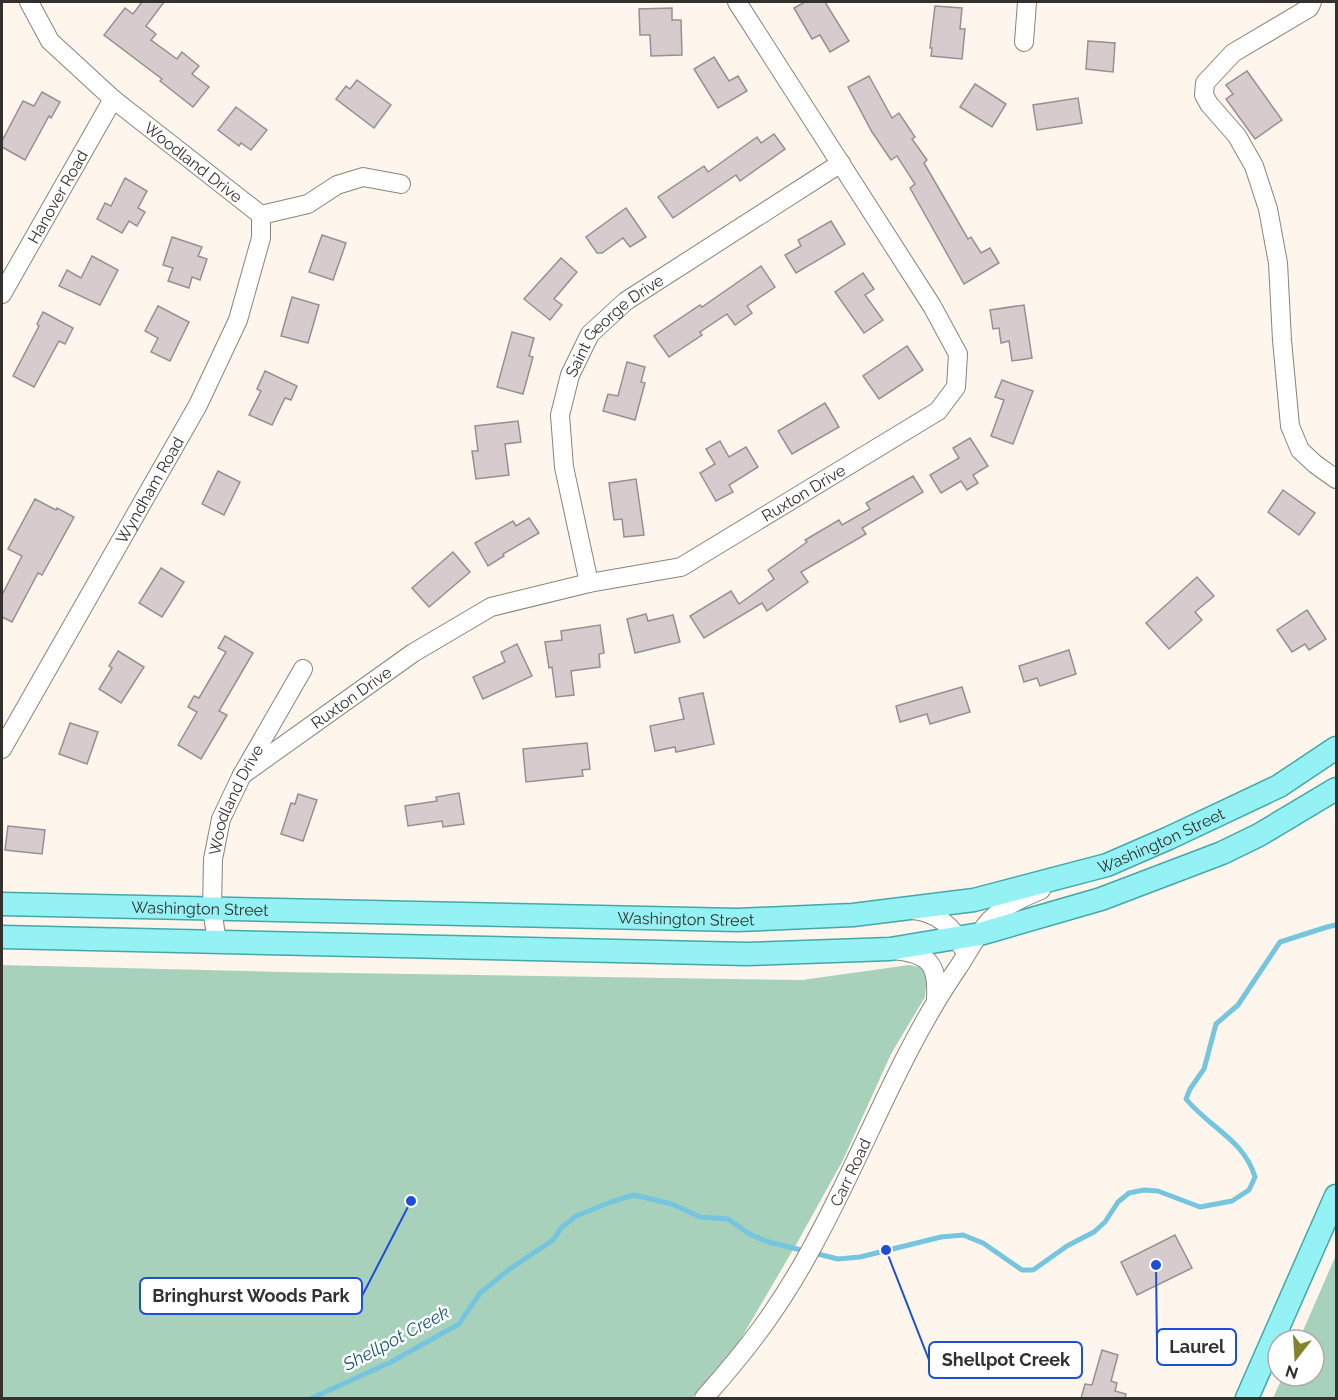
<svg xmlns="http://www.w3.org/2000/svg" width="1338" height="1400" font-family="Raleway,sans-serif">
<rect width="100%" height="100%" fill="#fef6ed"/>
<g fill="#a8d1bc">
<path d="M2 965 282 972 802 980 909 965 920 967 927 975 925 997 891 1054 843 1160 797 1243 739 1342 692 1398H2Z"/>
<path d="M1336 1255V1398H1273L1283 1376H1314V1340H1299Z"/>
</g>
<g fill="none" stroke-linecap="round" stroke-linejoin="round">
<g stroke="#76c5df" stroke-width="5">
<path d="M814 1253 838 1259 860 1257 941 1237 963 1235 983 1243 1022 1270H1033L1067 1246 1094 1232 1105 1222 1118 1202 1129 1193 1144 1190 1158 1191 1200 1207 1232 1201 1249 1190 1255 1177C1244 1140 1210 1128 1186 1099L1190 1089 1204 1069 1216 1024 1238 1005 1280 942 1327 927 1336 925"/>
<path d="M312 1398 391 1362 459 1324 480 1293 511 1268 553 1240 562 1227 576 1216 611 1202 634 1195 672 1204 700 1217 728 1219 748 1233 765 1241 805 1251"/>
</g>
</g>
<g fill="#d7cbce" stroke="#998e91" stroke-width="1.5">
<path d="M142 2H164L146 26 156 34 151 40 177 59 182 52 199 66 192 74 209 87 193 107 160 81 162 79 104 35 125 8 133 14Z"/>
<path d="M805 2H825L849 41 830 52 820 35 812 39 794 8Z"/>
<path d="M935 6 962 8 960 29H965L962 59 931 56 932 48H930Z"/>
<path d="M672 8V20H681L682 55 651 56 650 35H640L639 9Z"/>
<path d="M1088 41 1115 43 1113 72 1086 69Z"/>
<path d="M714 57 729 81 738 76 747 91 718 108 694 69Z"/>
<path d="M1247 71 1282 120 1255 139 1226 99 1233 94 1226 85Z"/>
<path d="M869 76 892 118 899 113 915 137 912 139 927 160 924 163 968 239 971 237 981 253 990 248 999 263 964 284 910 188 915 184 897 156 891 160 872 132 848 87Z"/>
<path d="M357 80 391 105 374 128 336 99 346 86 350 89Z"/>
<path d="M975 84 1006 104 992 127 960 107Z"/>
<path d="M42 92 60 102 51 118 49 116 25 160 2 147V141L23 101 34 106Z"/>
<path d="M1078 98 1082 123 1037 130 1033 105Z"/>
<path d="M236 107 267 130 251 150 241 143 239 146 218 130Z"/>
<path d="M774 134 785 149 740 181 736 175 673 218 658 197 704 166 708 172 757 137 761 143Z"/>
<path d="M125 178 147 191 138 208 145 212 137 226 129 221 122 233 97 219 105 203 111 206Z"/>
<path d="M626 208 646 237 630 247 623 238 602 253H597L586 237Z"/>
<path d="M831 221 845 244 796 273 785 255 801 246 798 240Z"/>
<path d="M322 235 346 243 333 280 309 272Z"/>
<path d="M172 237 202 247 198 256 207 259 200 280 192 277 189 288 168 281 173 268 163 265Z"/>
<path d="M92 256 118 270 100 305 59 286 67 270 81 278Z"/>
<path d="M561 258 577 272 554 299 562 305 550 320 524 299Z"/>
<path d="M761 266 775 287 747 306 752 313 735 325 727 314 700 332 702 335 669 357 654 336 700 305 702 307Z"/>
<path d="M863 273 874 289 865 295 883 320 864 333 835 292Z"/>
<path d="M292 297 319 305 308 343 281 336Z"/>
<path d="M1024 305 1032 358 1012 361 1009 341 1001 343 999 328 993 329 990 310Z"/>
<path d="M158 306 189 322 170 361 151 352 158 338 145 331Z"/>
<path d="M43 312 73 328 65 344 59 341 34 387 13 376 39 326 37 324Z"/>
<path d="M512 332 534 338 529 356 533 357 523 394 497 387Z"/>
<path d="M907 346 923 370 879 399 863 376Z"/>
<path d="M627 362 645 367 641 382 645 383 635 420 603 411 608 394 618 396Z"/>
<path d="M265 371 297 386 291 400 285 398 272 425 249 415 261 391 257 389Z"/>
<path d="M1002 380 1033 391 1013 444 991 436 1004 400 995 397Z"/>
<path d="M825 403 839 427 792 454 778 431Z"/>
<path d="M518 421 521 442 505 444 509 475 476 479 472 451H478L475 426Z"/>
<path d="M970 438 988 466 973 475 978 483 967 490 961 481 941 493 930 475 959 458 953 448Z"/>
<path d="M720 441 729 457 746 447 758 467 729 485 733 492 716 501 700 473 715 464 706 449Z"/>
<path d="M218 471 240 482 224 515 202 504Z"/>
<path d="M913 476 923 492 862 528 866 534 801 572 808 582 767 611 762 603 704 638 690 616 731 591 739 604 774 579 768 570 807 542 805 540 839 520 842 525 870 509 866 503Z"/>
<path d="M636 479 644 535 624 537 622 519 614 520 609 483Z"/>
<path d="M1283 490 1315 513 1299 535 1268 512Z"/>
<path d="M35 499 56 510 57 508 74 517 42 575 38 573 12 622 2 617V595L22 556 8 549Z"/>
<path d="M529 518 539 533 503 554 504 556 488 566 475 543 513 521 516 526Z"/>
<path d="M453 552 470 572 429 607 412 588Z"/>
<path d="M161 568 184 582 162 617 139 603Z"/>
<path d="M1197 577 1214 596 1195 612 1202 620 1169 649 1146 623Z"/>
<path d="M1307 610 1326 639 1309 650 1305 644 1292 652 1277 630Z"/>
<path d="M646 614 648 621 673 615 680 642 635 653 627 619Z"/>
<path d="M600 625 604 653 599 654 600 667 571 671 574 695 556 697 552 667 549 668 545 642 562 640 561 631Z"/>
<path d="M225 636 253 653 219 711 227 715 201 759 178 745 197 712 188 707 194 696 199 698 226 652 218 648Z"/>
<path d="M517 644 532 676 483 699 473 677 505 662 501 652Z"/>
<path d="M1069 650 1076 674 1040 686 1037 678 1024 682 1019 666Z"/>
<path d="M118 651 144 667 121 703 99 689 112 668 109 666Z"/>
<path d="M962 687 970 712 930 724 927 714 900 722 896 706Z"/>
<path d="M703 693 714 744 676 752 675 747 655 751 650 726 684 719 679 698Z"/>
<path d="M70 723 98 732 87 764 59 754Z"/>
<path d="M587 743 590 769 582 770 583 776 526 782 523 749Z"/>
<path d="M459 793 464 824 443 827 442 821 408 826 405 806 437 801 436 797Z"/>
<path d="M298 794 317 800 303 841 281 834 291 803 295 804Z"/>
<path d="M8 826 45 830 42 854 5 850Z"/>
<path d="M1175 1235 1192 1268 1137 1295 1121 1262Z"/>
<path d="M1102 1350 1118 1355 1111 1381 1117 1383 1115 1391 1126 1394 1125 1398H1081L1085 1384 1092 1385Z"/>
</g>
<g fill="none" stroke-linecap="round" stroke-linejoin="round">
<defs>
<g id="minor">
<path id="s1" d="M29 2 50 41 113 99 261 215 308 204 337 185 363 177 401 184"/>
<path d="M1312 2 1309 8 1233 53 1205 83 1204 95 1209 104 1237 136 1254 166 1268 209 1278 263 1282 340 1290 426 1300 450 1315 464 1336 479"/>
<path d="M1024 42 1027 2"/>
<path id="s2" d="M2 294 113 99"/>
<path id="s3" d="M589 583 564 467 560 415 570 375 590 334 626 301 841 163"/>
<path id="s4" d="M2 749 198 405 238 320 261 238V215"/>
<path id="s5" d="M242 775 413 653 491 607 589 583 681 567 938 411 956 387 958 354 932 306 737 2"/>
<path d="M913 910C935 912 954 926 962 947"/>
<path id="s6" d="M217 942 212 909 213 859 221 819 242 775 303 669"/>
<path d="M894 950C930 954 938 964 936 999"/>
<path id="s7" d="M704 1398C747 1350 779 1308 810 1251 862 1158 897 1057 957 969 968 953 977 934 990 920 1004 906 1023 897 1041 890"/>
</g>
<g id="major">
<path id="s8" d="M2 904 738 920 853 915 974 900 1107 865 1169 838 1279 786 1336 748"/>
<path d="M2 937 747 954 890 949 980 934 1101 899 1222 853 1259 835 1336 789"/>
<path d="M1247 1398 1336 1196"/>
</g>
</defs>
<use href="#minor" stroke="#8a837b" stroke-width="20"/>
<use href="#major" stroke="#44a8a9" stroke-width="25"/>
<use href="#minor" stroke="#fff" stroke-width="18"/>
<use href="#major" stroke="#94f1f4" stroke-width="22"/>
</g>
<g text-anchor="middle" dominant-baseline="central" stroke-width="5" stroke-linejoin="round" paint-order="stroke">
<g font-size="16" fill="#33302d" stroke="#fff">
<text stroke="none"><textPath href="#s1" startOffset="232">Woodland Drive</textPath></text>
<text stroke="none"><textPath href="#s2" startOffset="112">Hanover Road</textPath></text>
<text stroke="none"><textPath href="#s3" startOffset="280">Saint George Drive</textPath></text>
<text stroke="none"><textPath href="#s4" startOffset="298">Wyndham Road</textPath></text>
<text stroke="none"><textPath href="#s5" startOffset="638">Ruxton Drive</textPath></text>
<text stroke="none"><textPath href="#s5" startOffset="134">Ruxton Drive</textPath></text>
<text stroke="none"><textPath href="#s6" startOffset="147">Woodland Drive</textPath></text>
<text stroke="none"><textPath href="#s8" startOffset="1170">Washington Street</textPath></text>
<text stroke="none"><textPath href="#s8" startOffset="198">Washington Street</textPath></text>
<text stroke="none"><textPath href="#s8" startOffset="684">Washington Street</textPath></text>
<text stroke="none"><textPath href="#s7" startOffset="270">Carr Road</textPath></text>
</g>
<g font-size="18" font-style="italic" fill="#1b5b6d" stroke="#fff">
<text transform="translate(396 1338) rotate(-28)">Shellpot Creek</text>
</g>
</g>
<path fill="none" stroke="#1d4ed8" stroke-width="2" d="M411 1201L362 1296M1156 1265L1157 1347M886 1250L929 1360"/>
<g fill="#1d4ed8" stroke="#fff" stroke-width="2">
<circle cx="411" cy="1201" r="6"/>
<circle cx="1156" cy="1265" r="6"/>
<circle cx="886" cy="1250" r="6"/>
</g>
<g fill="#fff" stroke="#1d4ed8" stroke-width="2">
<rect x="140" y="1278" width="222" height="36" rx="6"/>
<rect x="1157" y="1329" width="79" height="36" rx="6"/>
<rect x="929" y="1342" width="153" height="36" rx="6"/>
</g>
<g font-size="18" text-anchor="middle" font-weight="bold" fill="#33302d">
<text x="251" y="1302">Bringhurst Woods Park</text>
<text x="1197" y="1353">Laurel</text>
<text x="1006" y="1366">Shellpot Creek</text>
</g>
<rect width="1338" height="1400" fill="none" stroke="#33302d" stroke-width="6"/>
<g transform="translate(1296 1358) rotate(197)"><circle r="28" fill="#ffffff" stroke="#adacab" stroke-width="1.5"/>
<path d="M0-4.5L10 22L0 15L-10 22Z" fill="#83842d"/>
<text y="-9" font-size="16" font-weight="bold" text-anchor="middle" fill="#33302d">N</text>
</g>
</svg>
